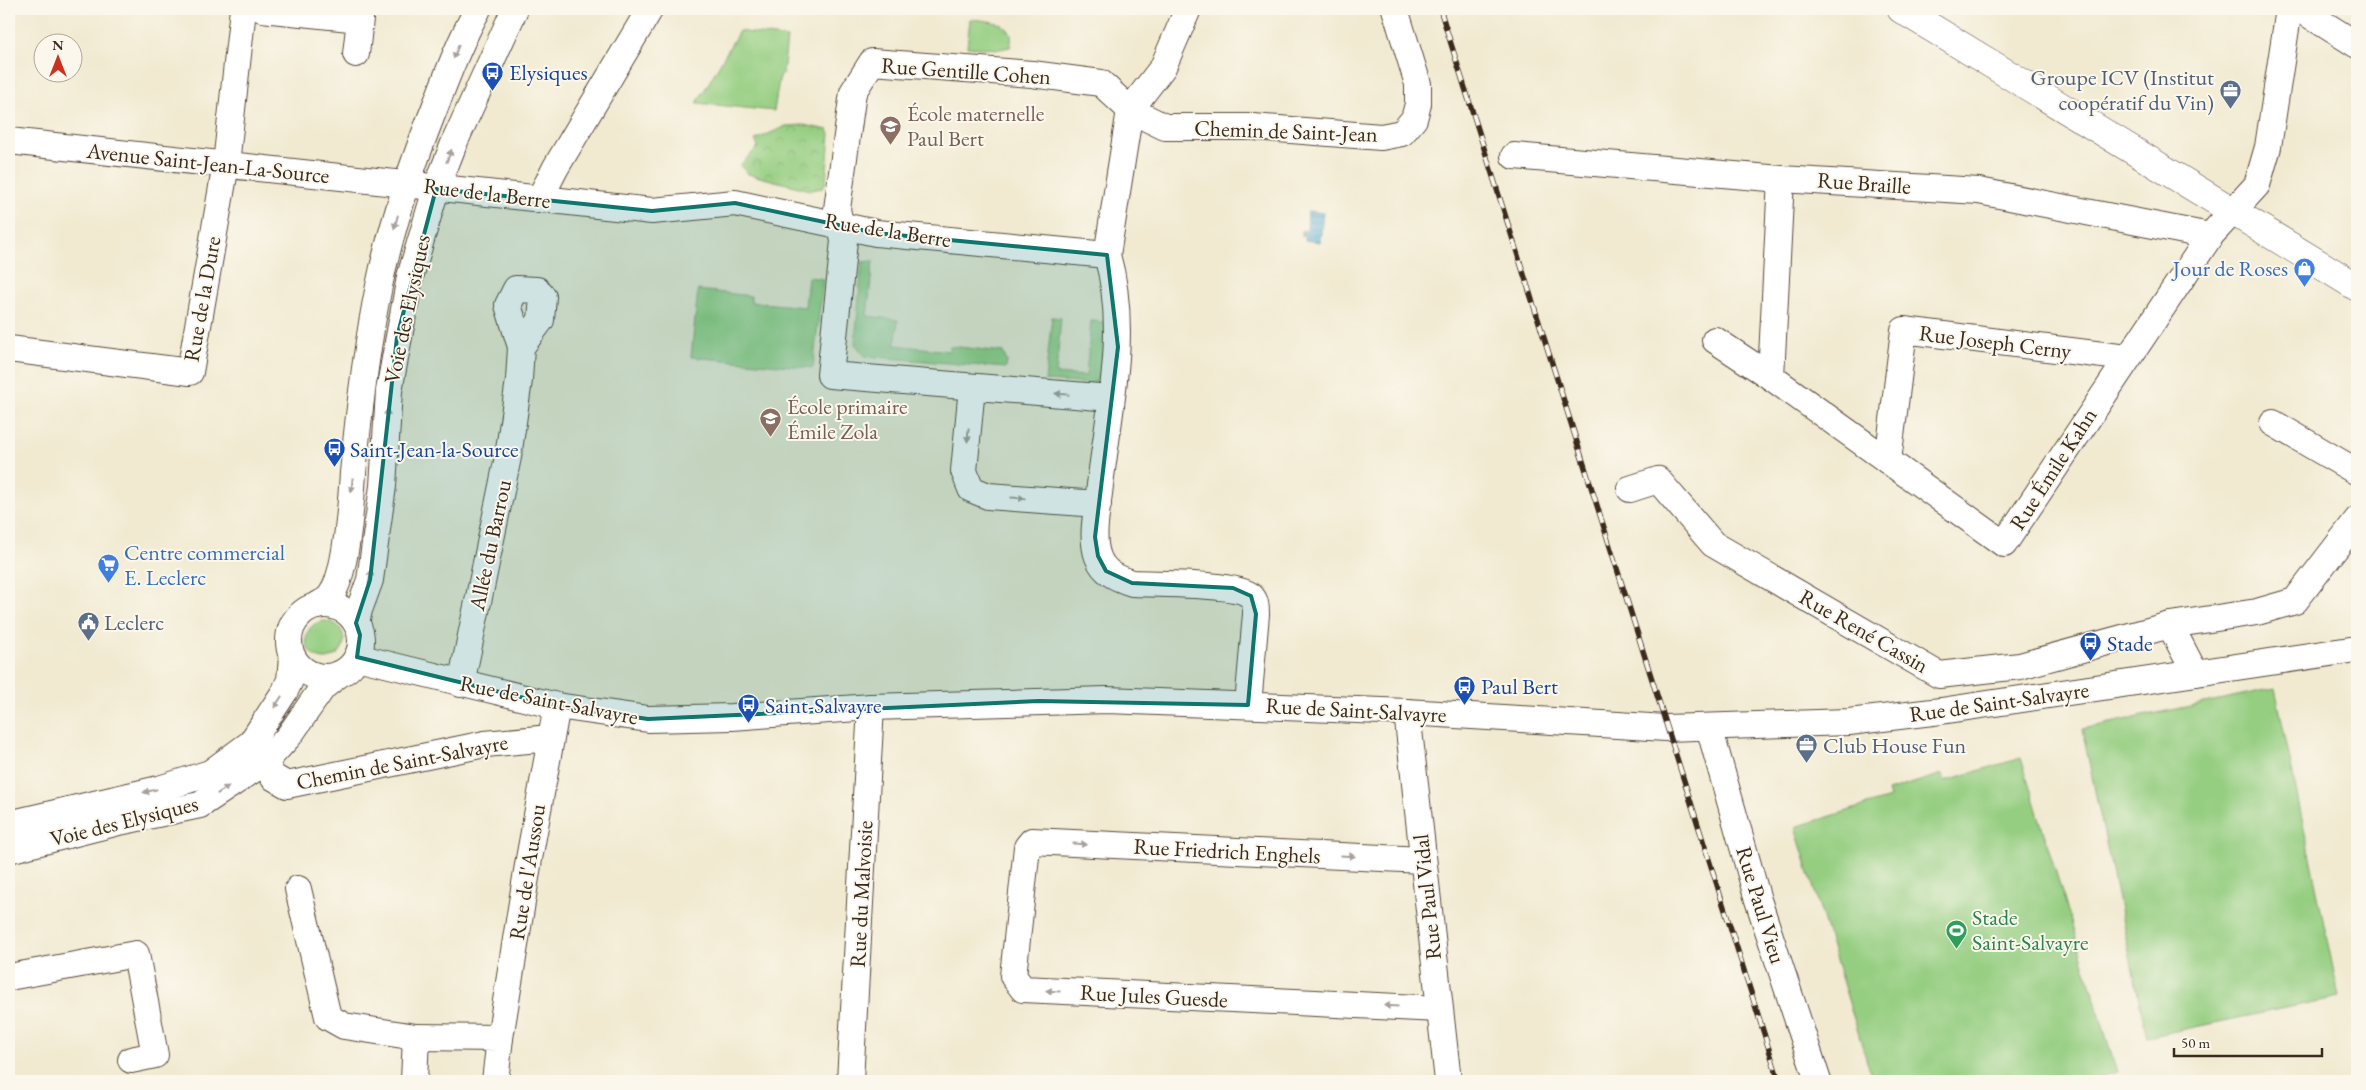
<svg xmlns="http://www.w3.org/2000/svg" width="2366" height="1090" font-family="'EB Garamond',serif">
<defs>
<pattern id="park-crowns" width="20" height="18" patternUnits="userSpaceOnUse" patternTransform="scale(1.25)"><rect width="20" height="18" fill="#95ce81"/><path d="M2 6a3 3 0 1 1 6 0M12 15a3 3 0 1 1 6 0" fill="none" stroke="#81b16f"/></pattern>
<pattern id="water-rules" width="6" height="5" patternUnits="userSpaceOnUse" patternTransform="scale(1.25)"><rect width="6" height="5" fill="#59afd6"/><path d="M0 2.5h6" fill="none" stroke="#4b8fad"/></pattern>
</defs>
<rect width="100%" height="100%" fill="#fbf7ec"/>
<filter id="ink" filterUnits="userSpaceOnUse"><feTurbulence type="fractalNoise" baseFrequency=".02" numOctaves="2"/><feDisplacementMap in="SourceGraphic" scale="10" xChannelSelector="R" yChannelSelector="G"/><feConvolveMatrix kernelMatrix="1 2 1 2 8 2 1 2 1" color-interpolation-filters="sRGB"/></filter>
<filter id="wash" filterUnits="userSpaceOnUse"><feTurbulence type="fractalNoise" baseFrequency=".0096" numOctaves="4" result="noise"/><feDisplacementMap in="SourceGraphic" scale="20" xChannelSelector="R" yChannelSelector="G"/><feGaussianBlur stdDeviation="1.12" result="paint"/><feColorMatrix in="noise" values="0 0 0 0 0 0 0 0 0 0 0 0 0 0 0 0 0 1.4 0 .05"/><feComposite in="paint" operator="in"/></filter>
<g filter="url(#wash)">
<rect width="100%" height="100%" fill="#f1ead1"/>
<g fill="#95ce81" stroke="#687c50">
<path d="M970 19C988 21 1018 21 1010 47L1000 49 967 47Z"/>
<path d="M739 31 787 38 783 74H780L774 111 697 103Z"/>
<path d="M873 261 867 316 898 320 895 345 949 351 950 346 1003 352 1007 362 1006 368 865 356 855 344 862 262Z"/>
<path d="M808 277 823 279 813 368 691 357 698 290 751 296V302L805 307Z"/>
<path d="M1052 317 1061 318 1056 374 1086 376 1091 321 1105 322 1100 378 1092 384 1045 381Z"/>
<circle cx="325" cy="640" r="19"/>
<path d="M2275 688 2339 997 2147 1037 2082 729Z"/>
<path d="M2021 758 2117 1072 2088 1081H1873L1795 827 1890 798 1888 791 1942 774 1944 781Z"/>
</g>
<path fill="url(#park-crowns)" stroke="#687c50" d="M804 125 828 130 830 134 826 181 823 188 810 190 748 174 740 165 758 147 755 140 786 126Z"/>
<path fill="url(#water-rules)" stroke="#4a6c7a" d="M1308 211 1323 213 1320 242 1305 240V237L1301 236 1302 230 1307 231Z"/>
</g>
<g filter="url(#ink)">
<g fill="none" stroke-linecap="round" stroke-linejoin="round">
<defs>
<g id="minor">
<path d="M262 9 360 19 356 54"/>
<path d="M2300 9 2357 45"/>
<path d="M9 141 652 211 735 203 876 233 1107 255 1130 110 1163 67 1188 9"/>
<path d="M1514 156 1781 179 1979 191 2210 236"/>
<path d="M539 200 556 167 650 9"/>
<path d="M1107 255C1129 330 1109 409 1100 485 1098 507 1090 536 1098 557 1104 573 1117 578 1132 583 1154 584 1238 583 1251 596 1256 601 1256 608 1256 614L1248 705"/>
<path d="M1715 340 1771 377 2004 544 2210 236 2257 185 2268 147 2289 9"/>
<path d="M9 349 190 372 226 164 243 9"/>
<path d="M1771 377 1781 179"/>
<path d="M972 387 964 471 971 489 988 496 1098 504"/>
<path d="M1111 398 830 375 844 241 837 209 853 92 872 62 1032 74 1101 83 1130 110 1165 127H1253L1381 137 1402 133 1414 119 1418 104V84L1395 9"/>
<path d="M2273 423 2357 472"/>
<path d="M1888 461 1904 330 2127 358"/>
<path d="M1630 489 1658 480 1713 544 1939 675 2020 666 2170 625 2195 673"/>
<circle cx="325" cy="641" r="36"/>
<path d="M316 606C321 603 328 600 331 595 347 573 351 502 353 473 359 410 366 348 379 286 392 223 413 162 437 102 449 70 461 39 478 9"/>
<path d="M356 623 359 610 370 580 383 486 389 391 410 277 436 189 455 141 515 9"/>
<path d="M2170 625 2257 612 2295 601 2357 520"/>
<path d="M357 657 557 706 648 719 732 717 871 707 1107 700 1407 712 1666 728 1849 722 1941 711 2357 649"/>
<path d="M461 684 508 457 519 380 521 347 541 320 543 297 537 290 516 289 508 305 521 347"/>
<path d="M1407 712 1448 1081"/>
<path d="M1709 727 1758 900 1818 1081"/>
<path d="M265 762 273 777 287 785 485 744 550 738"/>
<path d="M9 824 159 789 210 773 251 743 285 691 290 680 292 657"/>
<path d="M9 850 119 822 200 805 265 762 289 736 323 687 338 675"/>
<path d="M1423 860 1032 841 1027 847 1013 976 1023 989 1439 1009"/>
<path d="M298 889 328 1017 344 1026 416 1037"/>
<path d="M9 977 136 954 155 1055 131 1060"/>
<path d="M500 1038 529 859 557 706"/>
<path d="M414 1081 416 1037 500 1038 495 1081"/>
<path d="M850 1081 871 707"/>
</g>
<path id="major" d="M1901 9 2357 287"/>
</defs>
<use href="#minor" stroke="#564739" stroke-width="28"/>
<use href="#major" stroke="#564739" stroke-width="29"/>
<use href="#minor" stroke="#fff" stroke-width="26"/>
<use href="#major" stroke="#fff" stroke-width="28"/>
<defs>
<path id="rail" d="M1440 9 1779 1081"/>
</defs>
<use href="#rail" stroke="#3b2a1e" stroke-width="5.5"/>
<use href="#rail" stroke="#fbf7ec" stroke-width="4" stroke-dasharray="11" stroke-linecap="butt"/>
</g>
<defs><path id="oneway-solid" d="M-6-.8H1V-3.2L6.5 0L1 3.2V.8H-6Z" transform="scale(1.25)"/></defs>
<g fill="#a79f9a">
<use href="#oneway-solid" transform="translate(456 52) rotate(111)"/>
<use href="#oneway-solid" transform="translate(449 156) rotate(-68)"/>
<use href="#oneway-solid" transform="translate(396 222) rotate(105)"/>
<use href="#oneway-solid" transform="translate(1062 394) rotate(-175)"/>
<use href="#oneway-solid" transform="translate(387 416) rotate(-87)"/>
<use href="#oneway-solid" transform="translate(968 435) rotate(95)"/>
<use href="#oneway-solid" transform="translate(352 485) rotate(95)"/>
<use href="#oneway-solid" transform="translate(1018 498) rotate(4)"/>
<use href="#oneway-solid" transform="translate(370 577) rotate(-78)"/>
<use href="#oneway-solid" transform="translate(278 702) rotate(123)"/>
<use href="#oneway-solid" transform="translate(223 790) rotate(-34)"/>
<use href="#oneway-solid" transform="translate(150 791) rotate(167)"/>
<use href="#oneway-solid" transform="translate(1080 844) rotate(3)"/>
<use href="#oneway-solid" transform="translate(1348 856) rotate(3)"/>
<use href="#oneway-solid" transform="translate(1053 991) rotate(-177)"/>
<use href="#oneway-solid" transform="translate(1391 1006) rotate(-177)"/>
</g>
</g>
<path fill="#0f766e" fill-opacity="0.2" stroke="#0f766e" stroke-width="4" stroke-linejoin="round" d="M436 189 652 211 735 203 876 233 1107 255 1118 347 1095 537 1098 556 1106 571 1132 583 1233 588 1251 596 1256 614 1248 705 1039 701 648 719 557 706 357 657 360 635 356 623 370 580 397 337Z"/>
<defs>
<symbol id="bus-pin" viewBox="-11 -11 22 30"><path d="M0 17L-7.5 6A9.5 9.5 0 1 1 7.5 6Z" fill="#1a4fb4" stroke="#fbf7ec"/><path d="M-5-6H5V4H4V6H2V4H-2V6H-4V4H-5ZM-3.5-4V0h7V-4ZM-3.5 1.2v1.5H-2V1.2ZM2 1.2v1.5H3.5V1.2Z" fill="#fff"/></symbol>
<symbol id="office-pin" viewBox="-11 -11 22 30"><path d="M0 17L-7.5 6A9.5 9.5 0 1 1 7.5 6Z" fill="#5c6f8a" stroke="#fbf7ec"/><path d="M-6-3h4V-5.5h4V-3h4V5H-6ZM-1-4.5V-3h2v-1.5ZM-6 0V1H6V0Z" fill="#fff"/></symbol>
<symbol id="school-pin" viewBox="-11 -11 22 30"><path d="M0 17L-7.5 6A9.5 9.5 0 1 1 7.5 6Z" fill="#8d6e63" stroke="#fbf7ec"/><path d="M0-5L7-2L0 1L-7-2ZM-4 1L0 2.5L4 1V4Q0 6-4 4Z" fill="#fff"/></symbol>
<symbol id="shop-pin" viewBox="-11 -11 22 30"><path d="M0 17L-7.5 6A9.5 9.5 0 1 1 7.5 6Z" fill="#3f7fe0" stroke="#fbf7ec"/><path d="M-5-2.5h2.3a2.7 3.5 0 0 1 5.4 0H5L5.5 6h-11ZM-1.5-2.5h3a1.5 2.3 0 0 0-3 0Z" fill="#fff"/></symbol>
<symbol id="supermarket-pin" viewBox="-11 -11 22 30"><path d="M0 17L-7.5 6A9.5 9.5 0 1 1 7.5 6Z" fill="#3f7fe0" stroke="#fbf7ec"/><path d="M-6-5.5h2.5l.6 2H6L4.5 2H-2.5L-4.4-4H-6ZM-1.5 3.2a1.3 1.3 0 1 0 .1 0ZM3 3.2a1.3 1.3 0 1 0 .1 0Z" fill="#fff"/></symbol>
<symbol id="civic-pin" viewBox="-11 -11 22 30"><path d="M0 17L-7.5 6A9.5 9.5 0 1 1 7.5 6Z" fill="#5c6f8a" stroke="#fbf7ec"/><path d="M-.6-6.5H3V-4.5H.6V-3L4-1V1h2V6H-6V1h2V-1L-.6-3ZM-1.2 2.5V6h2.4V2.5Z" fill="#fff"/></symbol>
<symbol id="stadium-pin" viewBox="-11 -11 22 30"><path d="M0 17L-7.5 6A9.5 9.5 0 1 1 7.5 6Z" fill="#2e9e5b" stroke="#fbf7ec"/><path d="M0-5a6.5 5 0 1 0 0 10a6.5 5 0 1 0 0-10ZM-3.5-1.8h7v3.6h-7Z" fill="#fff"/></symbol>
</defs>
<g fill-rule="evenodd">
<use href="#bus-pin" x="480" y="60" width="25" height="34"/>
<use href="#office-pin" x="2218" y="78" width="25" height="34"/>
<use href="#school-pin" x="878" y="114" width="25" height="34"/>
<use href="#shop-pin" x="2292" y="256" width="25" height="34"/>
<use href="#school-pin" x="758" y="406" width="25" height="34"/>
<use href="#bus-pin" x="322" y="436" width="25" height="34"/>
<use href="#supermarket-pin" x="96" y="552" width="25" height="34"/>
<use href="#civic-pin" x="76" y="610" width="25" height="34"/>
<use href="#bus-pin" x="2078" y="630" width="25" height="34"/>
<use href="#bus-pin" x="1452" y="674" width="25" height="34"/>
<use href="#bus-pin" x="736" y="692" width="25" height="34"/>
<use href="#office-pin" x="1794" y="732" width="25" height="34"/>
<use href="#stadium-pin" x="1944" y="918" width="25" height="34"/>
</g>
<g text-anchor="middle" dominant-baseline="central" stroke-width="4" stroke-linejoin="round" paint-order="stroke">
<g font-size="22" fill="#3b2a1e" stroke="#fbf7ec">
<text transform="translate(966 71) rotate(4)">Rue Gentille Cohen</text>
<text transform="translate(1286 131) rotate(2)">Chemin de Saint-Jean</text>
<text transform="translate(208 163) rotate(6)">Avenue Saint-Jean-La-Source</text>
<text transform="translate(1864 183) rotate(4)">Rue Braille</text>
<text transform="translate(487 193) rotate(7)">Rue de la Berre</text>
<text transform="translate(888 230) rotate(9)">Rue de la Berre</text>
<text transform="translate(202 299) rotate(-80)">Rue de la Dure</text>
<text transform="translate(407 309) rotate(-78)">Voie des Elysiques</text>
<text transform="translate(1995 342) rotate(7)">Rue Joseph Cerny</text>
<text transform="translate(2053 469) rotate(-57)">Rue Émile Kahn</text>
<text transform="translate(490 545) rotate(-78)">Allée du Barrou</text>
<text transform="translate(1864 631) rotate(30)">Rue René Cassin</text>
<text transform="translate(549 700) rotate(11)">Rue de Saint-Salvayre</text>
<text transform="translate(1999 702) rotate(-8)">Rue de Saint-Salvayre</text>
<text transform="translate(1356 710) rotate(3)">Rue de Saint-Salvayre</text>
<text transform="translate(402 762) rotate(-11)">Chemin de Saint-Salvayre</text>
<text transform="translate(124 821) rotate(-14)">Voie des Elysiques</text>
<text transform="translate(1227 851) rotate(3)">Rue Friedrich Enghels</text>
<text transform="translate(527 872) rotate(-81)">Rue de l'Aussou</text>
<text transform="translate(861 894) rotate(-87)">Rue du Malvoisie</text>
<text transform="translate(1427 897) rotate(-96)">Rue Paul Vidal</text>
<text transform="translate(1761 905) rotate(73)">Rue Paul Vieu</text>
<text transform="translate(1154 996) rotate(3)">Rue Jules Guesde</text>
</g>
<g font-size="22" fill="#164399" stroke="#fbf7ec" text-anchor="start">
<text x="509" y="72">Elysiques</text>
<text x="350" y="449">Saint-Jean-la-Source</text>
<text x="2107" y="643">Stade</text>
<text x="1481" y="686">Paul Bert</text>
<text x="765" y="705">Saint-Salvayre</text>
</g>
<g font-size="22" fill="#4e5e75" stroke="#fbf7ec" text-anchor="start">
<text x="2214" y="77" text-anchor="end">Groupe ICV (Institut<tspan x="2214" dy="25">coopératif du Vin)</tspan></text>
<text x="104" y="622">Leclerc</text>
<text x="1823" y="745">Club House Fun</text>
</g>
<g font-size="22" fill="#785e54" stroke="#fbf7ec" text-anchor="start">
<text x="907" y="113">École maternelle<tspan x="907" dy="25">Paul Bert</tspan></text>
<text x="787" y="406">École primaire<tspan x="787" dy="25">Émile Zola</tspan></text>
</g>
<g font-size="22" fill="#366cbe" stroke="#fbf7ec" text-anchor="end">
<text x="2288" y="268">Jour de Roses</text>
<text x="124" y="552" text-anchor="start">Centre commercial<tspan x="124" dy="25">E. Leclerc</tspan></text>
</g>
<g font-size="22" fill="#27864d" stroke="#fbf7ec" text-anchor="start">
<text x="1972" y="917">Stade<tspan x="1972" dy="25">Saint-Salvayre</tspan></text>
</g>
</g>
<rect width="2366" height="1090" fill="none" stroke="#fbf7ec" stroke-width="30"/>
<g transform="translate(58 58)"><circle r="24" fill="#fbf7ec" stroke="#aea59a"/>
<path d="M0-4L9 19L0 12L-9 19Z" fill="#c8321e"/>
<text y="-8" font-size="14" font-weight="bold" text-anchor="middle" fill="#3b2a1e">N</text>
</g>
<path d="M2174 1048v8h148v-8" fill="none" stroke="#3b2a1e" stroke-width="2.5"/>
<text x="2181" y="1048" font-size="15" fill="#3b2a1e" stroke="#fbf7ec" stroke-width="4" paint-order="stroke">50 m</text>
</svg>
